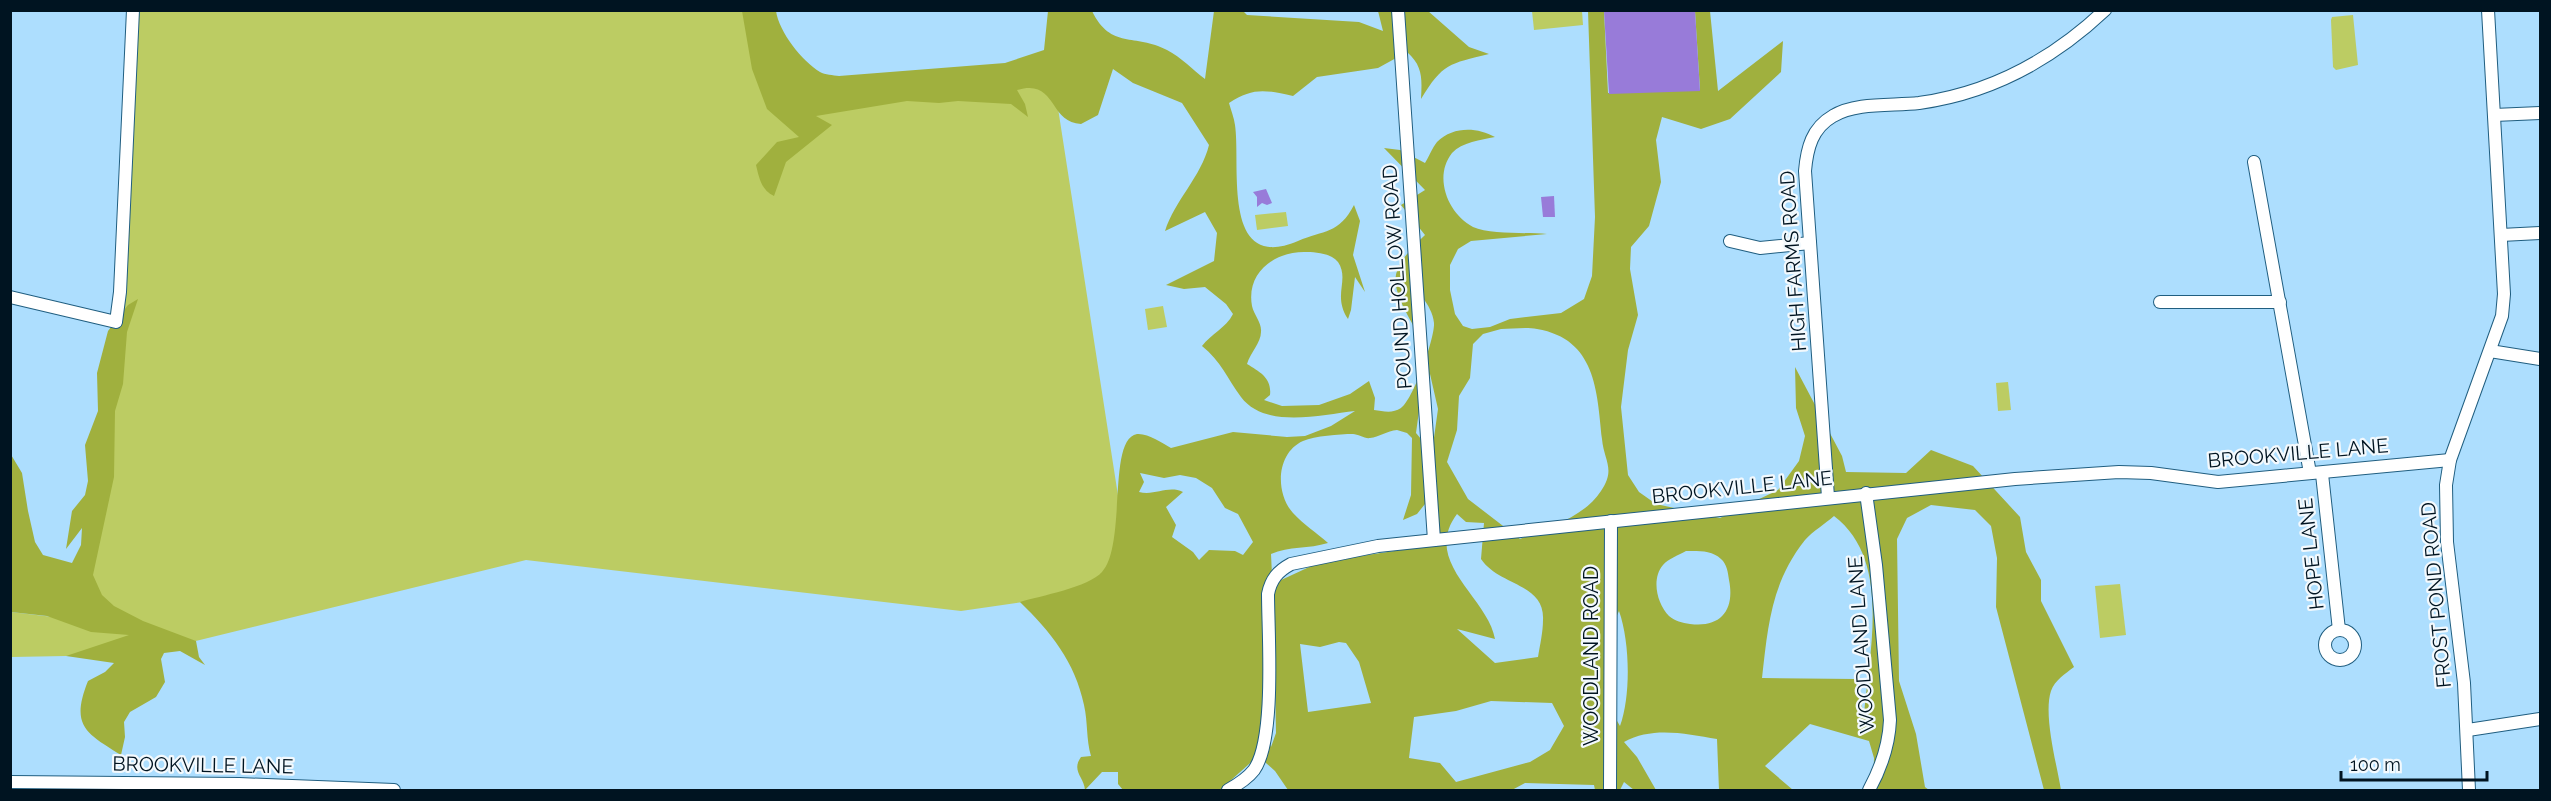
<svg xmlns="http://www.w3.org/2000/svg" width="2551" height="801" font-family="Raleway,sans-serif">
<rect width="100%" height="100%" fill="#addefe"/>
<g fill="#bccc63">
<path d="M134 11H765L784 103 1051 63 1132 586 961 611 526 560 163 649 66 656 11 657V612L87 621 117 323Z"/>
<path d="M1532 11H1582L1583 25 1534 30Z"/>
<path d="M2353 15 2358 65 2336 70 2333 67 2331 20 2332 17Z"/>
<path d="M1286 212 1288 226 1257 230 1255 215Z"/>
<path d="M1163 306 1167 327 1148 330 1145 309Z"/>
<path d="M2008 382 2011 410 1998 411 1996 383Z"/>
<path d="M2120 584 2126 635 2100 638 2095 586Z"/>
<path d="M32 787 191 790H17Z"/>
</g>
<g fill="#a0b03e" fill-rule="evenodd">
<path d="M742 11H776C779 32 802 61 820 72 825 75 833 75 839 76L1005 63 1044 50 1048 11H1092C1111 50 1135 33 1167 50 1181 57 1193 70 1205 79L1214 11H1243L1247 15 1359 22 1383 31 1378 11H1428L1469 47 1489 54C1449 64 1443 63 1421 99 1422 79 1423 66 1407 52L1378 68 1317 77 1293 96C1266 90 1253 87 1229 103 1231 110 1234 118 1235 125 1241 166 1221 274 1298 241 1324 230 1339 234 1354 205L1360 221 1353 255 1365 292 1355 277 1351 310 1348 319C1332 295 1350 280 1338 262 1331 253 1315 252 1304 252 1274 252 1246 273 1252 306 1254 315 1262 323 1261 332 1261 343 1250 353 1247 364 1260 372 1272 378 1270 395L1264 400 1282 406 1319 405 1350 394 1369 381 1375 398 1374 410C1383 411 1392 414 1401 408 1413 400 1435 338 1434 323 1433 313 1428 305 1423 298L1413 325C1388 280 1388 271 1425 235L1401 205 1425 190 1384 148 1400 150 1425 163C1429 157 1432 148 1437 142 1453 126 1477 127 1495 137 1481 140 1462 142 1452 153 1433 177 1448 214 1473 227 1490 235 1527 232 1547 234L1471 241 1458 249 1450 265V290L1455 314 1463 326 1472 329 1490 327 1510 319 1561 313 1584 299 1592 276 1595 217 1588 11H1604L1608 93 1700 90 1695 11H1710L1718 91 1783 41 1781 72 1730 119 1701 129 1662 117 1656 140 1661 182 1649 226 1631 247 1630 269 1638 315 1628 350 1621 407 1628 475 1639 492 1656 504 1720 518 1778 490 1799 461 1805 436 1796 408 1795 367 1842 456 1846 472 1906 473 1931 450 1973 466 2020 517 2026 552 2041 580V601L2074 667C2065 674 2055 680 2051 691 2043 715 2057 765 2061 790H2044L1996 607 1997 558 1991 526 1975 510 1931 505 1907 518 1897 539 1899 681 1916 734 1925 787 1929 790H1873L1874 758 1869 741 1810 724 1765 766 1793 790H1719L1717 739C1686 734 1653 726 1624 742L1637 757 1656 790H1634L1624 782 1620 790H1595L1594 785 1525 783 1512 790H1288L1275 771 1258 756 1220 790H1123L1118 784V772H1102L1085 790C1084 777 1071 771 1081 757L1091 756C1086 739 1088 722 1084 705 1075 662 1051 632 1020 602 1040 596 1089 587 1102 572 1127 544 1107 439 1137 434 1148 433 1162 443 1171 448L1233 432 1287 437 1305 436 1331 426 1355 411C1320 415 1265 429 1241 397 1227 378 1221 361 1202 346 1211 334 1226 328 1233 314L1226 304 1205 287 1184 289 1166 285 1214 261 1217 233 1205 212 1165 231C1175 200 1201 177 1209 145L1182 103 1133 83 1113 69 1098 115 1081 124C1048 122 1057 78 1017 90L1025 104 1028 117 1011 104 958 101 939 103 907 101 816 116 832 125 786 162 774 196C761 190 759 177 756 165L777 142 799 137 767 109 752 69ZM1501 329C1512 329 1526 327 1537 329 1596 339 1597 391 1602 439 1604 461 1616 469 1601 491 1583 518 1549 527 1520 539L1468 499 1447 462 1457 430 1459 396 1470 378 1473 344 1483 334ZM1430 374 1438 409 1432 452 1416 433 1419 411ZM1397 430 1407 433 1412 438 1411 495 1403 520 1417 514 1425 504 1439 519 1435 545 1320 562 1279 581 1273 596 1271 554C1289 546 1309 549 1328 543 1317 533 1303 524 1293 513 1275 493 1276 453 1303 441 1315 436 1339 434 1353 434 1358 434 1365 439 1370 438 1379 437 1387 431 1397 430ZM1140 473 1164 478 1180 475 1196 478 1212 488 1225 508 1238 514 1253 542 1243 555 1235 551 1209 550 1199 560 1193 552 1172 537 1176 525 1166 507 1183 492C1168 485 1155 496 1139 492L1144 482ZM1457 514 1466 522 1484 523 1481 559C1499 586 1545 583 1543 620 1543 632 1540 645 1538 657L1495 663 1457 629 1495 639C1488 597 1421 562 1457 514ZM1834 516C1892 560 1869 652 1864 715L1855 679 1762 678C1768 626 1771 583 1805 540 1813 531 1825 524 1834 516ZM1686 551C1698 551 1712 550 1721 559 1727 564 1728 573 1729 580 1735 610 1721 628 1690 624 1682 623 1675 621 1669 616 1657 604 1651 579 1663 565 1668 559 1679 555 1686 551ZM1619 611C1630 642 1631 696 1620 726 1598 690 1601 649 1619 611ZM1339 642 1346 643 1359 662 1371 703 1308 712 1300 644 1320 647ZM1275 680 1276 733 1271 747 1262 713 1264 683ZM1491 701 1552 703 1564 726 1550 750 1530 762 1456 782 1440 763 1409 758 1414 717 1456 711Z"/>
<path d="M138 299 127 332 123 384 115 411 114 477 93 575 102 595 114 606 143 621 196 641 199 657 205 665 180 651 164 653 161 659 165 682 156 697 130 712 124 722 125 737 121 755C86 733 70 726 88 681L105 672 114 663 66 656 129 635 91 632 47 616 11 612 10 453 22 473 28 511 35 542 43 555 72 563 81 545 82 528 66 549 72 511 85 495 88 481 85 445 98 411 97 373 108 331 128 305Z"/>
</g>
<g fill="#987bd9">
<path d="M1604 11H1695L1700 91 1609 94Z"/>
<path d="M1266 189 1272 203 1267 205 1262 203 1257 207V197L1253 192Z"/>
<path d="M1554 196 1555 217H1543L1541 197Z"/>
</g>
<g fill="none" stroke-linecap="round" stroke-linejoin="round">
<defs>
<g id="minor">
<path d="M1398 10 1434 540"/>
<path d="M2494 115 2540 113"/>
<path d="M2254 162 2310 473"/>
<path d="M2501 235 2540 233"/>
<path d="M1730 241 1760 248 1810 243"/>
<path d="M10 297 116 322 120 292 133 10"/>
<path d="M2160 302H2280"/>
<path d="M2490 351 2540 359"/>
<path d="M2322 474 2339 630"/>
<path d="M1866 493 1876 565 1890 720C1889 745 1881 768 1869 790"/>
<path d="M1828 497 1805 171C1807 148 1812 128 1833 116 1856 102 1892 106 1919 103 1991 93 2052 60 2105 10"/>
<circle cx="2340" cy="645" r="15"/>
<path d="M2468 730 2540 719"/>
<path d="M10 782 239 784 394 790"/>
<path d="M1228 790C1237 785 1247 779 1254 770 1276 739 1268 634 1268 594 1271 579 1278 571 1291 564L1378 546 2015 479 2119 472 2151 473 2218 482 2450 460"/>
<path d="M1610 790 1611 521"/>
<path d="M2469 790 2464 683 2447 542 2446 485 2450 460 2502 316 2504 294 2488 10"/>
</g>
</defs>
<use href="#minor" stroke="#205e80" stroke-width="14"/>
<use href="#minor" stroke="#fff" stroke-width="12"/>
</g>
<g text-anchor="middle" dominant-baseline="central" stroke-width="4.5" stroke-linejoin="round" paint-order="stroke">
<g font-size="20" fill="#001421" stroke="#f3f9fd">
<text transform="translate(1793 261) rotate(-94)">HIGH FARMS ROAD</text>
<text transform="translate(1397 277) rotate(-94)">POUND HOLLOW ROAD</text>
<text transform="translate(2298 453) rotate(-5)">BROOKVILLE LANE</text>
<text transform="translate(1742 487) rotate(-6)">BROOKVILLE LANE</text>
<text transform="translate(2311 554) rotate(-96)">HOPE LANE</text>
<text transform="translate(2436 595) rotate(-95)">FROST POND ROAD</text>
<text transform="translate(1861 645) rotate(-94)">WOODLAND LANE</text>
<text transform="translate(1591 656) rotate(-90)">WOODLAND ROAD</text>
<text transform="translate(203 765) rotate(1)">BROOKVILLE LANE</text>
</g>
</g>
<rect width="2551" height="801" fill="none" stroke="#001421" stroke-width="24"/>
<path d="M2341 771v9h146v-9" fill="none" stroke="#001421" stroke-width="3"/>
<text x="2350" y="771" font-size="18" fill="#001421" stroke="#f3f9fd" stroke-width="4.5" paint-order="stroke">100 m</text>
</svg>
